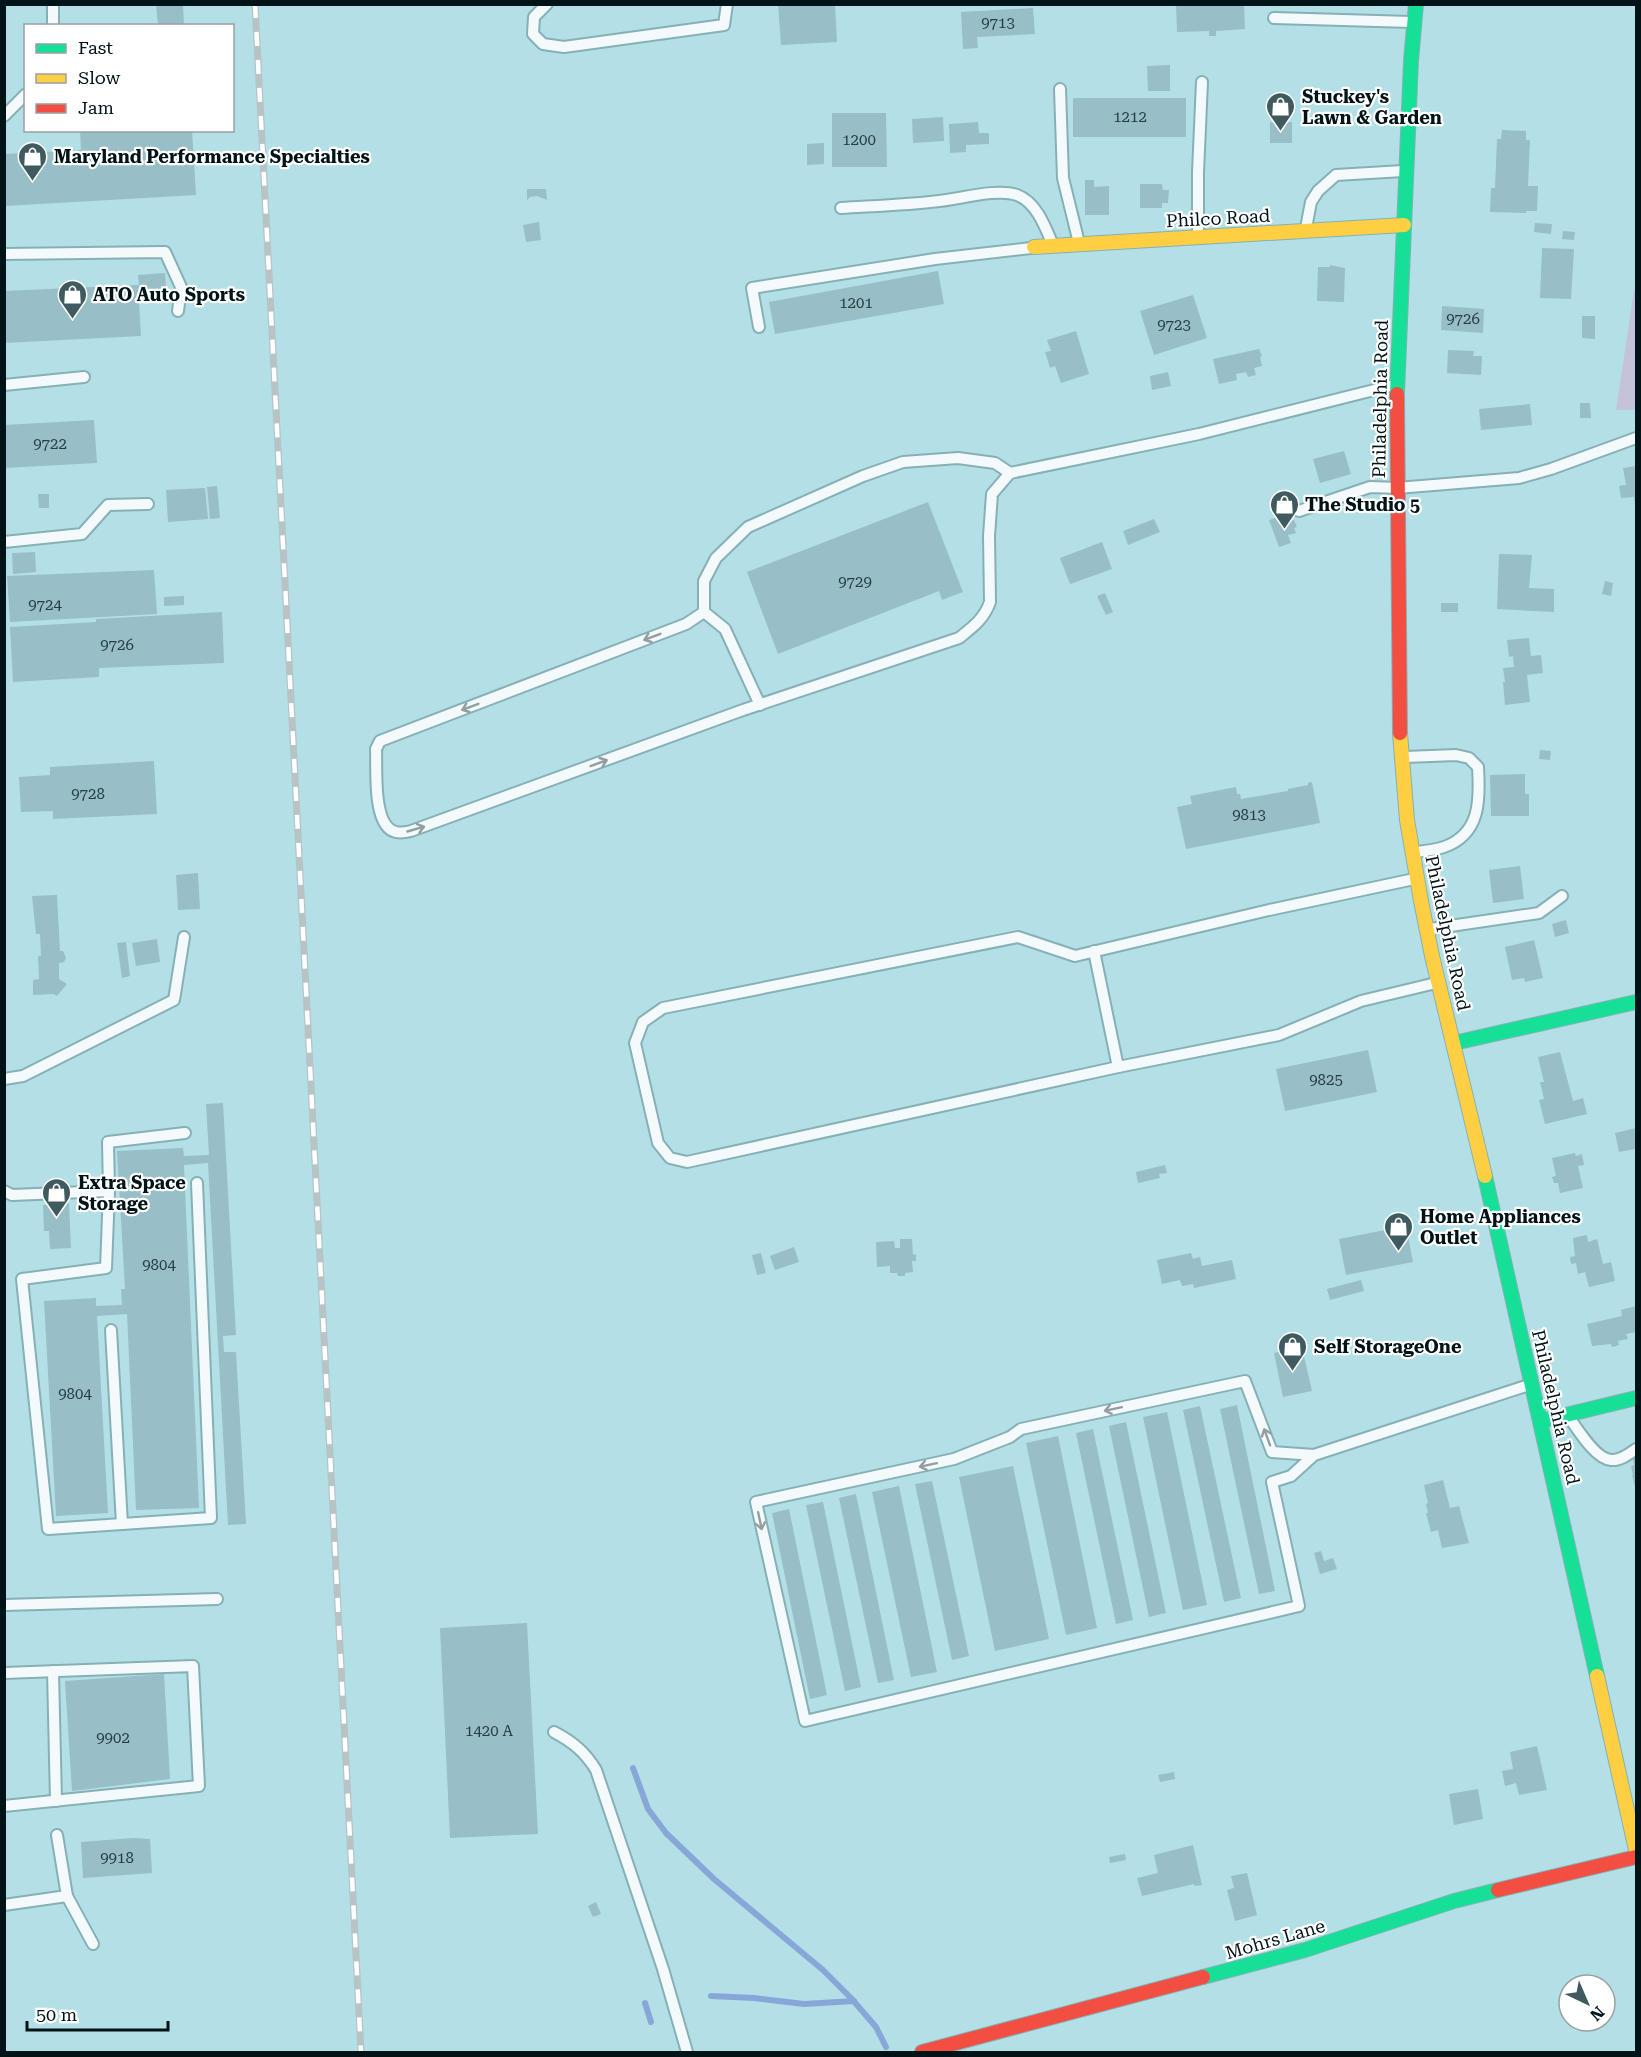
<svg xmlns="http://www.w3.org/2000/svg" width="1641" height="2057" font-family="'Roboto Serif',serif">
<rect width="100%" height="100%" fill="#b3e0e6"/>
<path fill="#c5c2dc" d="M1634 290 1636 292V410H1616Z"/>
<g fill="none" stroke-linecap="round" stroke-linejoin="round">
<g stroke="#87a7d8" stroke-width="6">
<path d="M633 1768 648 1809 666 1833 714 1879 823 1970 851 1998 876 2027 886 2047"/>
<path d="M711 1996 754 1998 804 2004 854 2001"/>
<path d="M645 2003 651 2022"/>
</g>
</g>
<g fill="#98bec8">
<path d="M156 4H183L184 26H158Z"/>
<path d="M778 4H835L837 42 781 45Z"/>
<path d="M1176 4H1244L1245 29 1216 31V36H1209V31L1177 32Z"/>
<path d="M1033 8 1035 34 977 37 978 48 963 49 961 12Z"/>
<path d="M1170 65V91H1148L1147 66Z"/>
<rect x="1073" y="98" width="113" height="39"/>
<path d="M832 113H886L887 167H832Z"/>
<path d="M943 117 944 141 913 143 912 119Z"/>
<path d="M978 122 979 133H989V144L966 145V152L950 153 949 124Z"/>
<rect x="1270" y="122" width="22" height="21"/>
<path d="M80 130H192L196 195 5 206 4 154 81 150Z"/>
<path d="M1502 130 1526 131V140H1530L1528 186H1538L1537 211H1526V213L1490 212 1491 188H1495L1497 139H1501Z"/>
<path d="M824 143V164L807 165V144Z"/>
<path d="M1085 180H1094V187L1109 186V215H1085Z"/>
<path d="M1140 184H1162L1163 190H1169L1168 203H1162V208H1140Z"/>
<path d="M527 189H546L547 200 537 196 530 197 527 200Z"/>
<path d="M539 222 541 240 526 242 523 225Z"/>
<path d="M1535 223 1552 224 1551 234 1534 232Z"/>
<path d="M1563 231 1575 232 1574 240 1562 239Z"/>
<path d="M1542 248 1574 249 1571 299 1540 298Z"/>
<path d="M1330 265 1345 268 1344 302 1317 301 1318 267H1330Z"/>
<path d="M938 271 944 304 775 334 769 302Z"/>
<path d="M165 273 167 301 139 302 141 336 4 343V291L139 285 138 275Z"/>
<path d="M1193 295 1207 338 1154 355 1140 311Z"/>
<path d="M1442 306 1484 309 1483 333 1441 330Z"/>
<path d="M1582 316H1595V339L1582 338Z"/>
<path d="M1076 331 1089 374 1061 383 1055 366 1050 368 1045 352 1051 351 1047 340Z"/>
<path d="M1259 349 1262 356 1260 357 1262 366 1254 368 1256 375 1248 377 1246 372 1236 374 1237 380 1219 384 1213 359Z"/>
<path d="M1448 350 1474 351 1473 356H1482L1481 375 1447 373Z"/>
<path d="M1168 372 1171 386 1152 390 1150 376Z"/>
<path d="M1580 403H1590L1591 418H1580Z"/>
<path d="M1530 404 1532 425 1481 430 1479 409Z"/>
<path d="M94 420 97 463 4 468V425Z"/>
<path d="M1344 451 1351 474 1320 483 1313 459Z"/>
<path d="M1636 466V506H1635L1634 497 1621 498 1619 486 1626 485 1623 468Z"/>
<path d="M217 486 220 518 210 519 207 487Z"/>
<path d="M205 488 208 519 168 522 166 490Z"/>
<path d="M38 494H49V508H39Z"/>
<path d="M928 502 963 592 942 600 939 591 778 654 747 572Z"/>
<path d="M1288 513 1291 521 1294 520 1297 527 1294 528 1296 533 1288 535 1291 543 1279 547 1269 520Z"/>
<path d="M1154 519 1160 532 1128 545 1123 531Z"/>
<path d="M1102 542 1112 569 1070 584 1060 558Z"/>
<path d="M35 552 36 572 13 574 12 553Z"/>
<path d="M1499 554 1532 555 1529 588 1554 589V612L1497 609Z"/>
<path d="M154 570 157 614 10 622 7 576Z"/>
<path d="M1605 581 1613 583 1611 596 1602 594Z"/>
<path d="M1105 593 1113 612 1106 615 1097 596Z"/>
<path d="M184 596V605L164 606V597Z"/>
<rect x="1441" y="603" width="17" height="9"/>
<path d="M222 612 224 663 99 668V677L13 682 10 627 96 622V619Z"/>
<path d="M1529 638 1531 656 1541 655 1543 673 1527 675 1530 702 1505 705 1503 682H1505L1503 668 1514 667 1513 656 1509 657 1507 640Z"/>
<path d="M1540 750 1551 751 1550 760 1539 759Z"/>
<path d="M154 761 157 814 53 819V811L21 812 19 777 50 775V767Z"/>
<path d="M1525 774V794H1529V816H1491L1490 775Z"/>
<path d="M1312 782 1320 823 1186 849 1177 807 1192 804 1190 796 1236 787 1237 794H1240L1241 799 1288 791V789L1308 785V783Z"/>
<path d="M1520 866 1524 899 1493 903 1489 870Z"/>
<path d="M198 873 200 909 178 910 176 875Z"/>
<path d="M57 895 60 951H63L66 958 64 962 59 963V979L67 984 57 996 54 994 33 995V980L39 979 38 956H41L40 934H36L32 896Z"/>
<path d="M1566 920 1569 933 1555 937 1552 924Z"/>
<path d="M157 939 160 962 136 966 132 943Z"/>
<path d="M1534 940 1543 978 1525 982 1524 978 1512 980 1505 947Z"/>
<path d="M126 942 130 976 122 978 117 943Z"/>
<path d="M1368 1050 1377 1092 1285 1111 1276 1069Z"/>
<path d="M1560 1052 1573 1101 1583 1098 1587 1114 1545 1124 1539 1100 1544 1099 1540 1082H1544L1538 1057Z"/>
<path d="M223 1103 236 1335 223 1336 224 1352H236L246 1524 228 1525 208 1163 184 1165 199 1508 136 1510 127 1314 97 1316 108 1513 56 1516 44 1301 96 1298V1306L122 1305 121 1289H125L117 1151 183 1148 184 1156 209 1155 206 1104Z"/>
<path d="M1636 1128V1149L1619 1152 1615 1133Z"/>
<path d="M1575 1153 1576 1156 1582 1154 1584 1165 1578 1166 1583 1188 1560 1193 1558 1183H1554L1552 1177 1556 1176 1552 1158Z"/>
<path d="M1165 1165 1167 1173 1159 1174 1160 1178 1138 1183 1136 1172Z"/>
<path d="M69 1203 71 1248 50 1249 49 1231H44L43 1205Z"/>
<path d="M1406 1226 1413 1262 1346 1275 1339 1239Z"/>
<path d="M1587 1235 1588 1242 1597 1239 1603 1264 1611 1262 1615 1281 1589 1287 1585 1272 1578 1274 1576 1263 1571 1264 1570 1257 1575 1256 1573 1238Z"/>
<path d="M900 1239H912L913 1255 916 1254V1261H912L913 1272 905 1273V1276H898L897 1273H890V1266L877 1267 876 1242 894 1241 895 1248H900Z"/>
<path d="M794 1247 799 1262 775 1270 770 1256Z"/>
<path d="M761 1253 766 1273 757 1275 752 1255Z"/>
<path d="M1191 1253 1193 1259 1200 1257 1202 1266 1232 1260 1236 1279 1194 1288 1193 1284 1182 1286 1180 1280 1162 1284 1157 1260Z"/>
<path d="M1361 1280 1364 1291 1330 1300 1327 1289Z"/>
<path d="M1636 1306V1332L1626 1334 1628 1339 1618 1341 1619 1345 1612 1347 1611 1344 1592 1346 1587 1324 1622 1316 1621 1310Z"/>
<path d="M1302 1347 1312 1391 1283 1397 1274 1353Z"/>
<path d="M1237 1405 1275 1591 1259 1594 1220 1409Z"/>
<path d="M1200 1406 1241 1598 1224 1602 1183 1410Z"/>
<path d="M1167 1412 1207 1605 1183 1610 1143 1417Z"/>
<path d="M1126 1422 1166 1613 1149 1617 1109 1426Z"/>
<path d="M1093 1429 1133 1620 1116 1624 1076 1433Z"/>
<path d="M1058 1436 1097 1628 1066 1635 1026 1443Z"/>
<path d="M1636 1453V1491L1632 1475H1633L1631 1466 1634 1465 1632 1454Z"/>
<path d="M1013 1466 1049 1639 995 1651 959 1477Z"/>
<path d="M1443 1480 1450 1508 1459 1506 1469 1543 1442 1548 1438 1530 1431 1532 1426 1513H1428L1426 1504 1428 1503 1424 1485Z"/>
<path d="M932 1481 969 1656 952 1660 915 1484Z"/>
<path d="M899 1486 937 1672 911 1677 872 1492Z"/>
<path d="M856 1494 894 1680 878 1683 839 1498Z"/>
<path d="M823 1502 861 1687 845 1691 806 1505Z"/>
<path d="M789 1509 827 1695 810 1699 772 1513Z"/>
<path d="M1321 1551 1324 1561 1333 1558 1337 1569 1320 1574 1314 1553Z"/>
<path d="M527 1623 538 1834 450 1838 440 1628Z"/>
<path d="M164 1674 170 1779 72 1791 65 1681Z"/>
<path d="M1537 1746 1547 1790 1519 1795 1516 1783 1505 1786 1502 1771 1513 1769 1510 1752Z"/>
<path d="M1174 1772 1175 1779 1160 1782 1158 1775Z"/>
<path d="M1478 1789 1483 1819 1454 1825 1449 1794Z"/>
<path d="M133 1838 150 1839 152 1873 83 1878 81 1842Z"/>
<path d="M1193 1845 1202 1885 1194 1886V1884L1142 1896 1137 1878 1158 1873 1154 1855Z"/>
<path d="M1125 1854 1126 1860 1110 1863 1109 1857Z"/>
<path d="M1247 1873 1257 1915 1235 1921 1227 1890 1234 1888 1231 1876Z"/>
<path d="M596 1902 601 1914 593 1917 588 1906Z"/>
</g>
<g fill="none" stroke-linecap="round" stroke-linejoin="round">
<defs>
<g id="lane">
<path d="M53 4V26"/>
<path d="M547 4 534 17 533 34 543 44 564 47 724 25 727 4"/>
<path d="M1274 18 1411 22"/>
<path d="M1060 89 1063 178 1079 243"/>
<path d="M4 116 26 94"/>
<path d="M841 208C873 206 906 205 939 201 961 199 996 188 1017 195 1036 202 1045 226 1052 243"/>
<path d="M1306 228 1311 202 1318 191 1336 175 1403 171"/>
<path d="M1198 234V172L1202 82"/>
<path d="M4 254 165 252 181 287 178 311"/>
<path d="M759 327 752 288 935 259 1031 248"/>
<path d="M4 385 84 377"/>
<path d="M1299 511 1370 487 1397 488 1519 478 1551 469 1636 438"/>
<path d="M4 542 82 534 108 505 148 504"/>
<path d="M704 612 686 624 380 741 376 749C377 769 372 827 396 832 400 833 407 832 411 831L743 710 959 638C973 627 984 619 990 602L989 536 992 494 1010 473"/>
<path d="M760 705 725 629 704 612V581L716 558 748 527 863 476 903 462 958 458 995 463 1010 473 1199 434 1394 385"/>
<path d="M1405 757 1456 755 1469 758 1478 767C1480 799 1481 834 1444 847 1435 850 1425 851 1416 852"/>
<path d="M1414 879 1269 910 1075 956 1018 937 663 1008 643 1022 635 1043 658 1143 670 1158 687 1162 1118 1067 1279 1035 1361 1001 1436 983"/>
<path d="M1430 929 1539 913 1562 896"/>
<path d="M1094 951 1118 1067"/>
<path d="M4 1079 23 1076 174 1000 184 937"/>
<path d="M4 1191 12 1195 109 1191 108 1142 185 1133"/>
<path d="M109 1191 106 1268 22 1279 48 1529 211 1518 197 1183"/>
<path d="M111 1330 122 1524"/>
<path d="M1568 1416C1577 1428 1595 1459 1611 1460 1620 1461 1629 1454 1636 1449"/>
<path d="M1314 1455 1291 1476 1272 1482 1299 1606 805 1721 756 1502 954 1459 1010 1437 1021 1429 1245 1381 1272 1452 1314 1455 1529 1385"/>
<path d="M4 1605 217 1599"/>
<path d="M53 1671 56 1801"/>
<path d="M4 1673 193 1666 199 1786 4 1806"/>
<path d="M554 1732C573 1742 585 1752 596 1770L663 1969 687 2052"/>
<path d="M67 1896 93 1944"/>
<path d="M4 1905 67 1896 57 1835"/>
</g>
<g id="fast">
<path d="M1397 394 1411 61 1416 4"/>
<path d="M1454 1043 1636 1002"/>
<path d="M1485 1176 1597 1676"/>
<path d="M1541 1421 1636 1398"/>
<path d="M1203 1977 1305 1950 1454 1901 1498 1890"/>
</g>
<g id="slow">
<path d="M1034 247 1404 225"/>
<path d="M1400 733 1407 820 1421 901 1432 956 1485 1176"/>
<path d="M1597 1676 1636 1850"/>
</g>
<g id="jam">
<path d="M1397 394 1400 733"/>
<path d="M1498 1890 1636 1857"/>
<path d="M922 2052 1203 1977"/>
</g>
</defs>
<use href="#lane" stroke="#86b0b6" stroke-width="14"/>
<use href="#fast" stroke="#86b0b6" stroke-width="16"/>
<use href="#slow" stroke="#86b0b6" stroke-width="16"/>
<use href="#jam" stroke="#86b0b6" stroke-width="16"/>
<use href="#lane" stroke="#f4fafb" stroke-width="10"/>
<use href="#fast" stroke="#16e098" stroke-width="14"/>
<use href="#slow" stroke="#ffcf43" stroke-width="14"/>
<use href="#jam" stroke="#f24e42" stroke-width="14"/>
<defs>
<path id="rail" d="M255 4 361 2052"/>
</defs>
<use href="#rail" stroke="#b7c3c5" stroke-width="7"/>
<use href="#rail" stroke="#fff" stroke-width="4.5" stroke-dasharray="14" stroke-linecap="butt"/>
</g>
<defs><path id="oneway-shaft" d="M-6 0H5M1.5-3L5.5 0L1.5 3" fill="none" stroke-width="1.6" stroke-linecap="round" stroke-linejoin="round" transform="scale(1.5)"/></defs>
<g stroke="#929ea0">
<use href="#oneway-shaft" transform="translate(652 637) rotate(159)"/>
<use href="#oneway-shaft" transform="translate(470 707) rotate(159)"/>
<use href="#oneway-shaft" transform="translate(599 763) rotate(-20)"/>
<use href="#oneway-shaft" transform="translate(416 829) rotate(-16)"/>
<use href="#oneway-shaft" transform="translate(1113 1409) rotate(168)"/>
<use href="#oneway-shaft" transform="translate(1267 1437) rotate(-110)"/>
<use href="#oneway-shaft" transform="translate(928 1465) rotate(168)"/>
<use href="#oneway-shaft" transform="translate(760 1521) rotate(78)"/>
</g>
<defs>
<symbol id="shop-pin" viewBox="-11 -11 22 30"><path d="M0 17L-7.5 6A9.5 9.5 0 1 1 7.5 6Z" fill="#3f5b5f" stroke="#fff"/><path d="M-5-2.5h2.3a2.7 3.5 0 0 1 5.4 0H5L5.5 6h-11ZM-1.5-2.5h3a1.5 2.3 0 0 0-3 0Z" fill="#fff"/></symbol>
</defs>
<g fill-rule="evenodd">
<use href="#shop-pin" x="1264" y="90" width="33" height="45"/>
<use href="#shop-pin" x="16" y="140" width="33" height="45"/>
<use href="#shop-pin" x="56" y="278" width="33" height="45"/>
<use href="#shop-pin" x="1268" y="488" width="33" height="45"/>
<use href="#shop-pin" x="40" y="1176" width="33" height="45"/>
<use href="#shop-pin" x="1382" y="1210" width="33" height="45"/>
<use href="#shop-pin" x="1276" y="1330" width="33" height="45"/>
</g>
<g text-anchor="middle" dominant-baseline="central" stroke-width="4.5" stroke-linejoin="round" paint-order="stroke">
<g font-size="15" fill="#263e43">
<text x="998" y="23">9713</text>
<text x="1130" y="117">1212</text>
<text x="859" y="140">1200</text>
<text x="856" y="303">1201</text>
<text x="1463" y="319">9726</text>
<text x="1174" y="325">9723</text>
<text x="50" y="444">9722</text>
<text x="855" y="582">9729</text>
<text x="45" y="605">9724</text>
<text x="117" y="645">9726</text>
<text x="88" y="794">9728</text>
<text x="1249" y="815">9813</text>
<text x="1326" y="1080">9825</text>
<text x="159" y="1265">9804</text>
<text x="75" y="1394">9804</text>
<text x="489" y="1731">1420 A</text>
<text x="113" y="1738">9902</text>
<text x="117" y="1858">9918</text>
</g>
<g font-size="18" font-weight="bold" fill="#001417" stroke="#fff" text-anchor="start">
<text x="1302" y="96">Stuckey's<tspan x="1302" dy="21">Lawn &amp; Garden</tspan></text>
<text x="54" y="156">Maryland Performance Specialties</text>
<text x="93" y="294">ATO Auto Sports</text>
<text x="1305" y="504">The Studio 5</text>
<text x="78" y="1182">Extra Space<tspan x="78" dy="21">Storage</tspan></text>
<text x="1420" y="1216">Home Appliances<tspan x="1420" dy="21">Outlet</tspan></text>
<text x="1314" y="1346">Self StorageOne</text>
</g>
<g font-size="18" fill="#001417" stroke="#fff">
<text transform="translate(1218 218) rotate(-3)">Philco Road</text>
<text transform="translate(1380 399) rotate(-89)">Philadelphia Road</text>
<text transform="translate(1448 933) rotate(78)">Philadelphia Road</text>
<text transform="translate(1556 1407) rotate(77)">Philadelphia Road</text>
<text transform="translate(1275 1939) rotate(-16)">Mohrs Lane</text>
</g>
</g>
<rect width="1641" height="2057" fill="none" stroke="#001417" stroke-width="12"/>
<rect x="24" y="24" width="210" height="108" fill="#ffffff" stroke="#99a1a2" stroke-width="1.5"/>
<rect x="36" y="44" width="30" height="9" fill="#16e098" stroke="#99a1a2" stroke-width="1.5"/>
<text x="78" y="54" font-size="18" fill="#001417">Fast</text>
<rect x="36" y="74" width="30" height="9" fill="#ffcf43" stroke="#99a1a2" stroke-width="1.5"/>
<text x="78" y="84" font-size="18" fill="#001417">Slow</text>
<rect x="36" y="104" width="30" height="9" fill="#f24e42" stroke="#99a1a2" stroke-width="1.5"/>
<text x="78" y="114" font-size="18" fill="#001417">Jam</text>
<g transform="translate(1587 2003) rotate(136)"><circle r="28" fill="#ffffff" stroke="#99a1a2" stroke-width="1.5"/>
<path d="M0-4.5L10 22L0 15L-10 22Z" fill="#3f5b5f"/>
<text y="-9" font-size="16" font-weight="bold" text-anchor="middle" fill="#001417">N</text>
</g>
<path d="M27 2021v9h141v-9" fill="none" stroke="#001417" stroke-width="3"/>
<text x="36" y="2021" font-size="18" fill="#001417" stroke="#ffffff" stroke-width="4.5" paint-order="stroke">50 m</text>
</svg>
